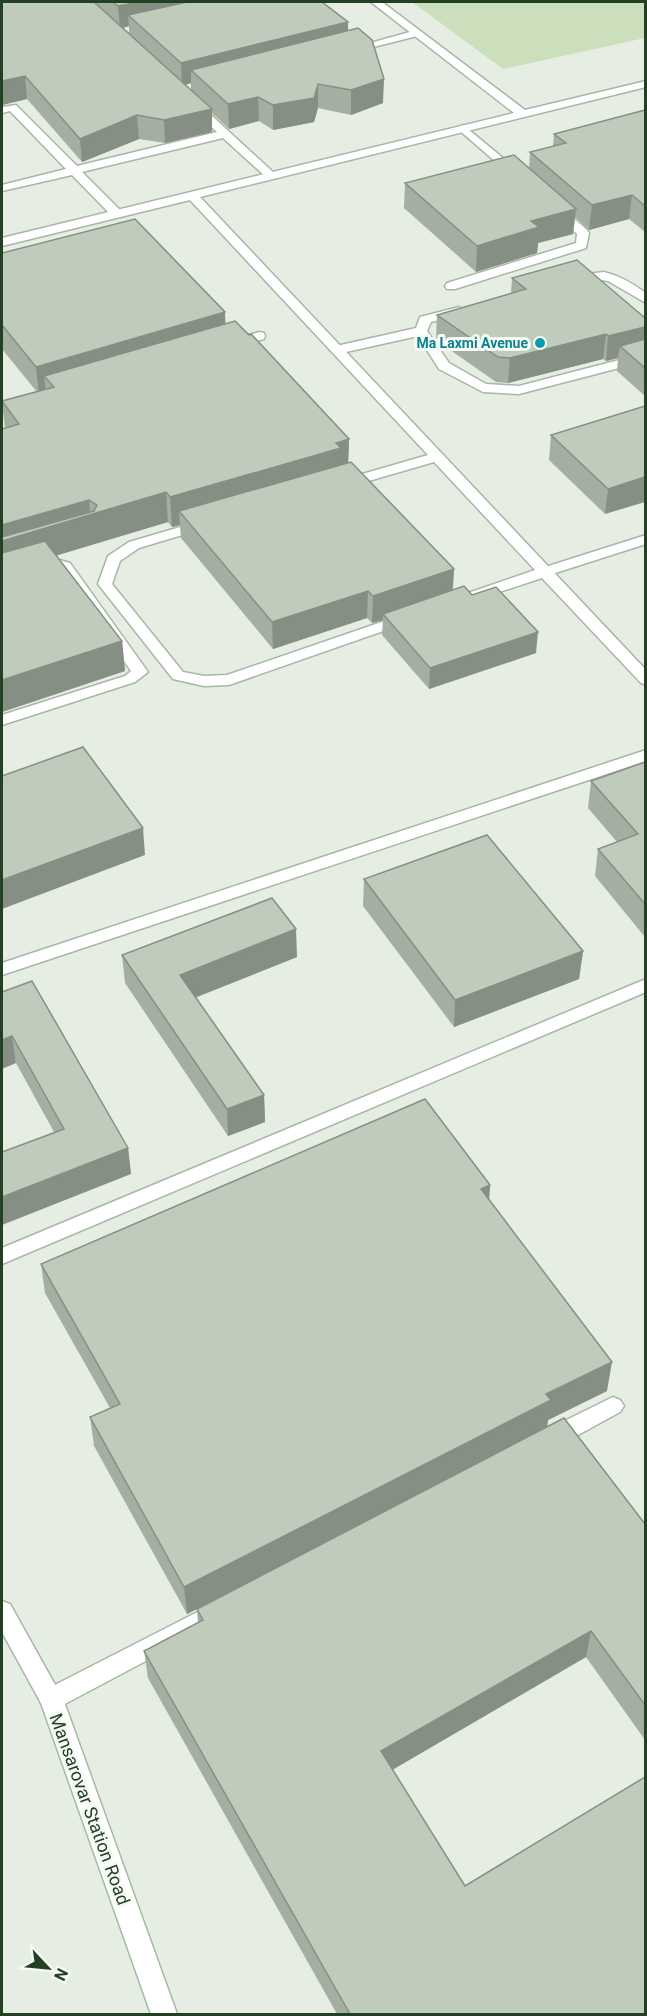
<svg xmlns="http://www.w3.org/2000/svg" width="647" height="2016" font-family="Roboto,sans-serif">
<rect width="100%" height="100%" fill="#e6eee4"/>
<path fill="#ccdfbd" d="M412 2H645V38L503 69Z"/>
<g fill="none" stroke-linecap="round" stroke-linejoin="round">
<defs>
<g id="lane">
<path d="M417 30 422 33 421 35 350 53 345 50Z"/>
<path d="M195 103 199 104 274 173V177H266L223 138 82 172 120 210V216H112L72 175 2 191V185L66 169 10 111 2 113V107L16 105 77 166 217 132 191 108V104Z"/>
<path d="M463 125 520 172V176H512L459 130 457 128Z"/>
<path d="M557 206 561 207 587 230 589 233 586 248 455 289H447L445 286 447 283 576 243 577 234 551 210Z"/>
<path d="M604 272C620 276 632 283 646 293V303L608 281 595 279 572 283 566 279 568 276Z"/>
<path d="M459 307 465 311 463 314 431 322 427 331 449 363 486 384 519 386 646 353V361L519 394 483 392 439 369 418 336 337 354 330 350 332 347 416 328 420 317Z"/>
<path d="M259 332 264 333 265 336 264 339 230 349 224 345 225 342Z"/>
<path d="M646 535V544L549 575H539L537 572 539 569Z"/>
<path d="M646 750V761L2 975V963Z"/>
<path d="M646 979V992L2 1264V1248Z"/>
<path d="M613 1397 620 1400 624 1406 620 1412 558 1446 550 1448 542 1446 539 1439 542 1432Z"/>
<path d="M219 1601 227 1604 230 1611 227 1618 59 1707 51 1710 43 1707 39 1699 43 1691Z"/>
</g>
<g id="street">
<path d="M371 2H382L525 110 646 81V87L200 197 646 670V685L641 683 542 578 478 599H468L466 596 468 593 535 570 434 462 348 487H338L336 484 338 481 428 455 190 200 2 246V238L514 113Z"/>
<path d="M204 520 211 524 209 527 139 548 120 561 112 584 183 672 204 676 227 675 399 616 404 614 412 619 409 622 229 685 204 686 173 679 98 584 108 556 129 542Z"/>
<path d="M56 559 70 563 148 672 135 682 2 725V715L125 676 131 671 60 569 52 568 2 582V574Z"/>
</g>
<path id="secondary" d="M2 1601 10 1604 63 1699 177 2014H151L41 1703 2 1632Z"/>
</defs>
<use href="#lane" stroke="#a8b6a6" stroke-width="3"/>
<use href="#street" stroke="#a8b6a6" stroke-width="3"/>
<use href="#secondary" stroke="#a4baa2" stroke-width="3"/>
<use href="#lane" fill="#fff" fill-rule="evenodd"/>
<use href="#street" fill="#fff" fill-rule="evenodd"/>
<use href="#secondary" fill="#fff" fill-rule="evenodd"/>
</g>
<g fill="#a4afa2" fill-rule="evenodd">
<path d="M2 2H322L348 22V31L383 103 351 115 318 108 314 122 273 130 259 121 229 129 212 113V132L165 143 139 139 82 162 27 99 2 105ZM129 26V33L123 28ZM191 83V90L185 85Z"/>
<path d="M645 110V232L629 219 589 230 575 217 573 234 538 243 537 253 476 272 404 208 405 183 529 168 530 152 553 146 554 134Z"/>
<path d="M2 253 225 312V323L349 439 348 463 454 569 453 590 472 595 536 653 429 689 382 635 383 620 372 623 367 618 273 649 181 538 180 525 172 527 168 522 56 555 122 641 125 671 2 712 5 428 2 401 37 392 2 349Z"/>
<path d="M512 278 645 318V396L617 371 618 358 606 361 603 359 508 383 496 382 436 340 437 315 511 293Z"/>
<path d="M645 406 605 514 549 460 551 435Z"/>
<path d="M645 762V937L595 876 598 849 617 842 588 808 591 781Z"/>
<path d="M364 879 583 951 579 979 454 1027 363 906Z"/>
<path d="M122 955 297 957 195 997 264 1095 265 1122 228 1136 125 983Z"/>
<path d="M2 992 128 1148 131 1174 54 1132 16 1063Z"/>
<path d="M490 1185 489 1200 607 1391 548 1420 547 1426 645 1524V1740L586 1657 392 1770 465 1886 645 2014H337L148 1678 144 1651 198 1623 197 1609 187 1614 94 1446 90 1417 110 1408 45 1293 41 1264Z"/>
</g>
<g fill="#868f84">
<path d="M140 2H240L128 15 129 26 120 29 118 6Z"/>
<path d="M348 22V45L191 70V83L182 86 181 63Z"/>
<path d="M25 76 27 99 2 105V81Z"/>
<path d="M384 79 383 103 351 115V90Z"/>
<path d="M318 84V108L314 122 273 130V105Z"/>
<path d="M258 97 259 121 229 129 228 104Z"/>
<path d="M212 109V132L165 143 164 120Z"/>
<path d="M137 115 139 139 82 162 80 139Z"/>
<path d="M632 195 629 219 589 230 592 205Z"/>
<path d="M576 209 573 234 538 243 537 253 476 272 477 246 531 221Z"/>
<path d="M225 312 226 339 44 376 46 393 39 395 36 367Z"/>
<path d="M645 327V352L620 346 618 358 606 361 608 336Z"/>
<path d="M606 334 603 359 508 383 510 358Z"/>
<path d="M349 439 348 469 179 511 180 525 172 527 170 497Z"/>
<path d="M645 477V502L605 514 608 489Z"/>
<path d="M166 492 168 522 2 572V525L89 500 90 514Z"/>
<path d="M454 569 452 596 383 614V620L372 623 373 596Z"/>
<path d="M368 591 367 618 273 649 272 622Z"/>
<path d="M538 632 536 653 429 689 430 668Z"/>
<path d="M122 641 125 671 2 712V680Z"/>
<path d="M143 828 145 855 2 909V880Z"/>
<path d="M296 929 297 957 182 1003 180 975Z"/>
<path d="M583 951 579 979 454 1027 455 1000Z"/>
<path d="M12 1036 16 1063 2 1069V1040Z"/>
<path d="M264 1095 265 1122 228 1136 227 1109Z"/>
<path d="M128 1148 131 1174 2 1225V1197Z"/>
<path d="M490 1185 488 1215 481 1189Z"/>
<path d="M612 1362 607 1391 548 1420 547 1429 187 1614 184 1587 546 1394Z"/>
<path d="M591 1631 586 1657 380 1777 381 1751Z"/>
</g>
<g fill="#bfccbc" stroke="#868f84" stroke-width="1.5">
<path d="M2 2H94L212 109 164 120 137 115 80 139 25 76 2 81Z"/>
<path d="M113 2H140L118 6Z"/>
<path d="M187 2H322L348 22 181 63 128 15Z"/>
<path d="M358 28 372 40 384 79 351 90 318 84 314 98 273 105 258 97 228 104 191 70Z"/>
<path d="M645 110V206L632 195 592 205 530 152 566 143 554 134Z"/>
<path d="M514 155 576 209 531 221 539 227 477 246 405 183Z"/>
<path d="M135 219 225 312 36 367 2 325V253Z"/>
<path d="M577 260 645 318V327L608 336 606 334 510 358 498 357 437 315 526 289 512 278Z"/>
<path d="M235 321 249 335 251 334 349 439 336 443 341 448 170 497 166 492 2 541V537L94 511 97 505 89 500 2 525V429L19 424 2 401 54 387 44 376Z"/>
<path d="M645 339V368L620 346Z"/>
<path d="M645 406V477L608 489 551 435Z"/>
<path d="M351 462 454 569 373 596 368 591 272 622 179 511Z"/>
<path d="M45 541 122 641 2 680V553Z"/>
<path d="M464 586 472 595 496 587 538 632 430 668 383 614Z"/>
<path d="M83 747 143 828 2 880V776Z"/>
<path d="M645 762V904L598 849 638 834 591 781Z"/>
<path d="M487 835 583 951 455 1000 364 879Z"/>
<path d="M272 898 296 929 180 975 264 1095 227 1109 122 955Z"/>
<path d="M32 981 128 1148 2 1197V1152L64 1129 12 1036 2 1040V992Z"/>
<path d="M425 1099 490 1185 481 1189 612 1362 546 1394 551 1400 184 1587 90 1417 120 1404 41 1264Z"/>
<path d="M564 1418 645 1524V1705L591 1631 381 1751 465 1886 645 1777V2014H350L144 1651 203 1620 197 1609Z"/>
</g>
<circle fill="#0f9aa8" stroke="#f6faf5" stroke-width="2" cx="540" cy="343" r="6"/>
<g text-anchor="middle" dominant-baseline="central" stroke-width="6" stroke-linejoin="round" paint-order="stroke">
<g font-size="14" font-weight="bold" fill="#0d838f" stroke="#f6faf5" text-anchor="end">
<text x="528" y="343">Ma Laxmi Avenue</text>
</g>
<g font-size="18" fill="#234023" stroke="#f6faf5">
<text transform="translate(90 1809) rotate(70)">Mansarovar Station Road</text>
</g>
</g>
<rect width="647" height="2016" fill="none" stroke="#234023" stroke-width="6"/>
<g transform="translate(48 1968) rotate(116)" stroke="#f6faf5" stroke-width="4.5" paint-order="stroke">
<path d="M0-4.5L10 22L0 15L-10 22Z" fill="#234023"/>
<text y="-9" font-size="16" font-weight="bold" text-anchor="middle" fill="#234023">N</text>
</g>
</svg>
